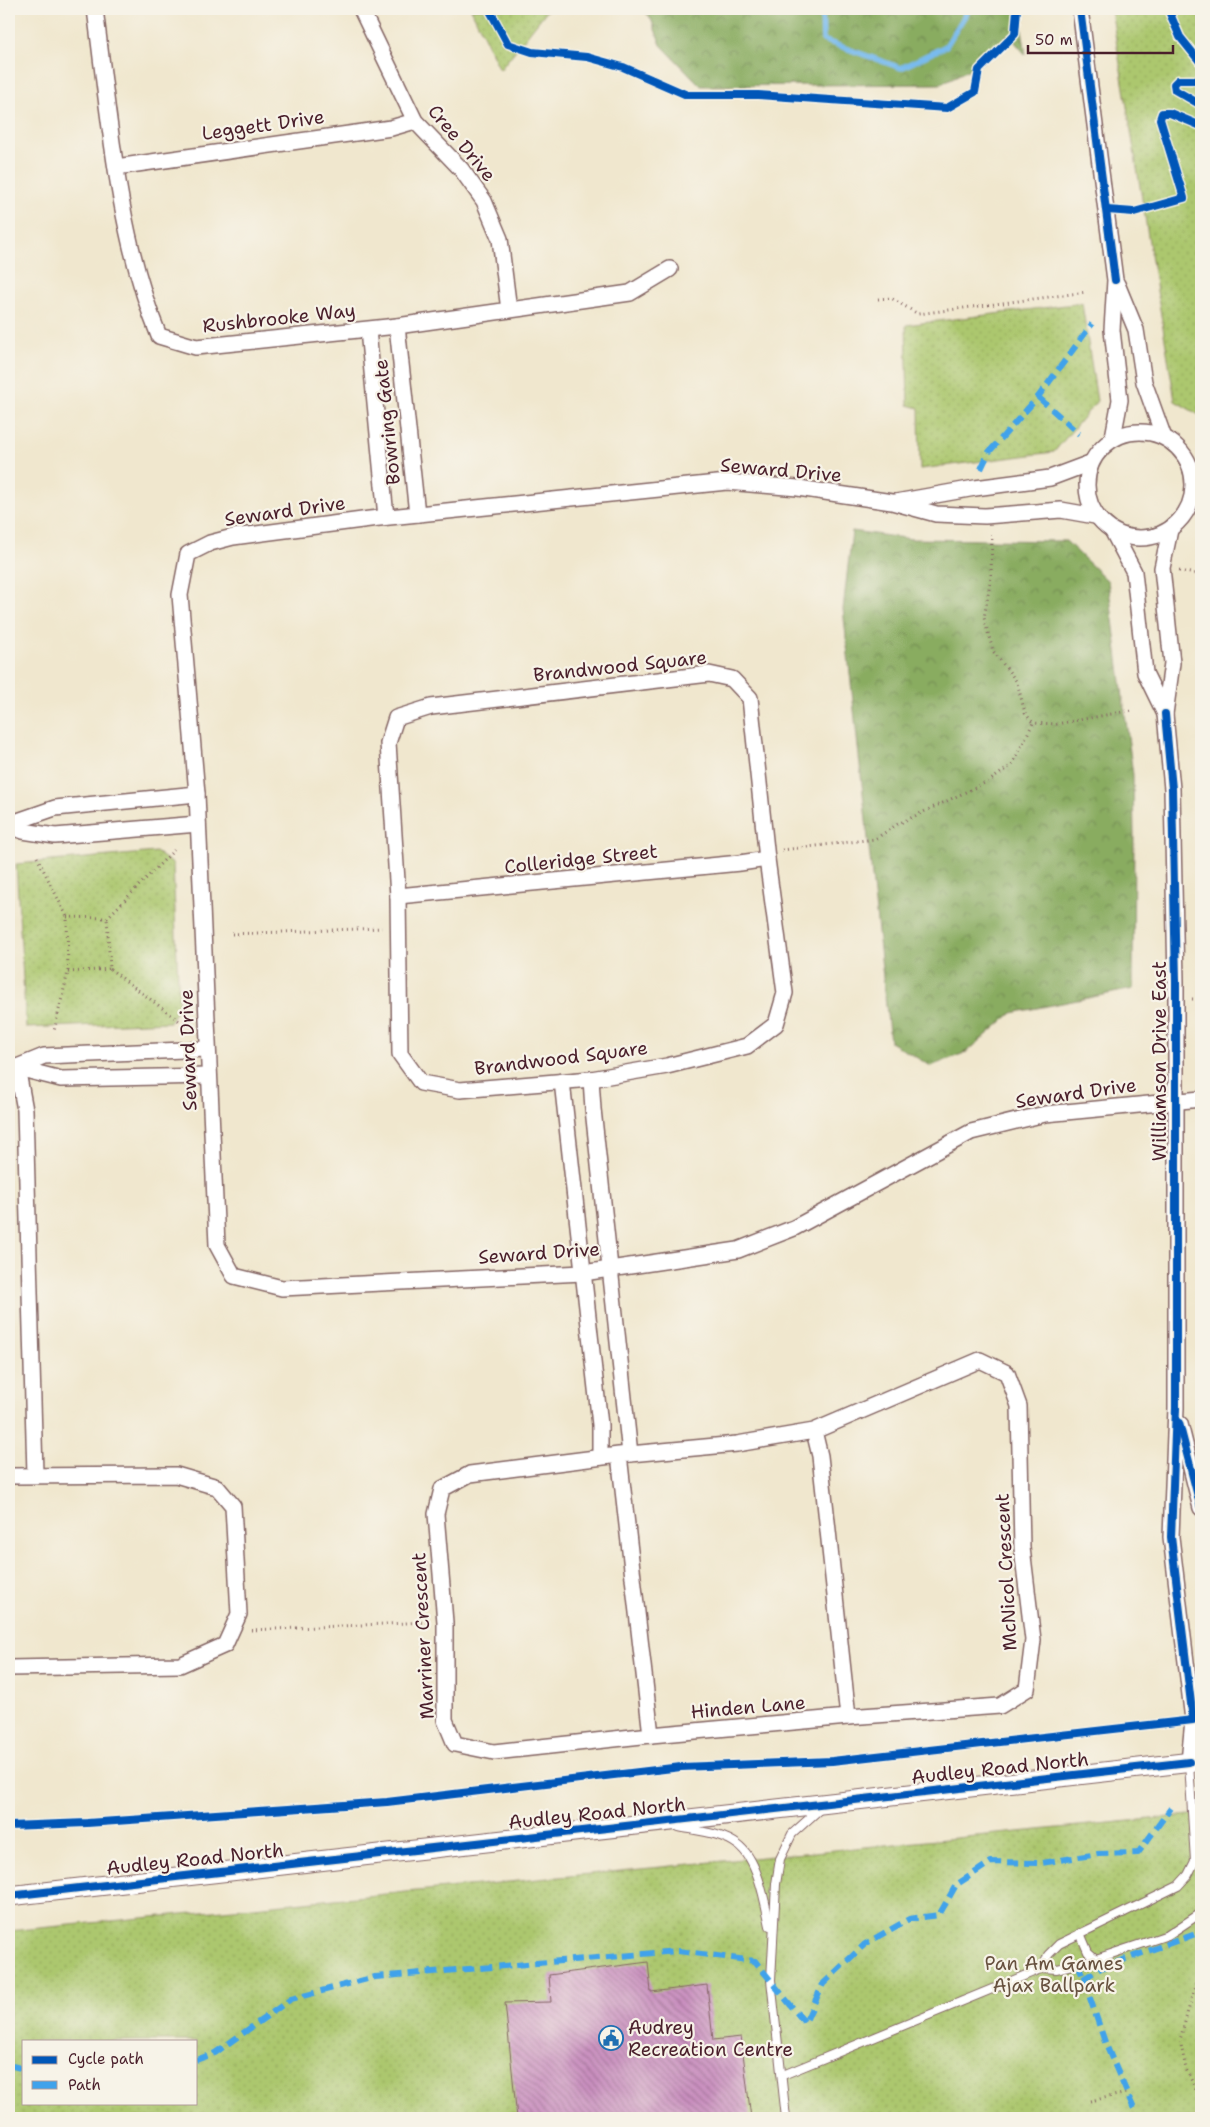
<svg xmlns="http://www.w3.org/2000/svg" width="1210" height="2127" font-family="'Shantell Sans',sans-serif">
<defs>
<pattern id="forest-crowns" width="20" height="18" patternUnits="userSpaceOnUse" patternTransform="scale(1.25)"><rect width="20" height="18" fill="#89ac61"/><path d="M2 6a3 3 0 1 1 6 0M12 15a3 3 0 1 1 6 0" fill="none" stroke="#728b50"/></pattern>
<pattern id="park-dots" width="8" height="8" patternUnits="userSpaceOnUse" patternTransform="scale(1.25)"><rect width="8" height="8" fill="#acc76e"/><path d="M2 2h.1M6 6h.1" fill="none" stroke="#96aa5f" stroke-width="1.8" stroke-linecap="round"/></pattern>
<pattern id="building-back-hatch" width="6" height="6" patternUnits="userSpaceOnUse" patternTransform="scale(1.25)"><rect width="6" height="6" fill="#c98fbf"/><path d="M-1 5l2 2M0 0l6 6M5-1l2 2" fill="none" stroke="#a5749b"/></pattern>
</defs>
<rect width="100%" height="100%" fill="#f7f3e8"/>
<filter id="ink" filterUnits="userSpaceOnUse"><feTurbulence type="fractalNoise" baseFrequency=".02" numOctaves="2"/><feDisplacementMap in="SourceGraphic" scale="10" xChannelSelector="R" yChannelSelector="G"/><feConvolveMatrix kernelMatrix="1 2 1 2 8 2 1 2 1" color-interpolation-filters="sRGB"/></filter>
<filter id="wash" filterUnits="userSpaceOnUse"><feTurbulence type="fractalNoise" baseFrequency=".0096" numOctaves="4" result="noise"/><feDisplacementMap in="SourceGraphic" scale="20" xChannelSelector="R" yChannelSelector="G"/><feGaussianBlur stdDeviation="1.12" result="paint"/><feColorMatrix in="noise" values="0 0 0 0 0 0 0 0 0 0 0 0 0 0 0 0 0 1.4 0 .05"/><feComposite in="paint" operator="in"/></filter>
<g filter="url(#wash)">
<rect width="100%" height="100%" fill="#f0e7ce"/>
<g fill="url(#forest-crowns)" stroke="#6a6646">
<path d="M643 9H1019L1026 55 1008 34 982 63 940 84 701 86 661 45 651 19Z"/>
<path d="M852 531 912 539 1066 541 1108 581 1133 775 1134 835 1133 989 1012 1013 967 1052 931 1066 890 1042 843 609Z"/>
</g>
<g fill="url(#park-dots)" stroke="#7b734c" fill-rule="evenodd">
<path d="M471 9H548L500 70Z"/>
<path d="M1111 9H1201V416L1175 401Z"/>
<path d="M1082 303 1097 401 1054 452 920 469 919 408 908 405 906 325Z"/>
<path d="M156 852 173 864 179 1007 170 1022 26 1028 16 864Z"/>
<path d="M1201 1814V2118H9V1931ZM24 2041H196V2103H24Z"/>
</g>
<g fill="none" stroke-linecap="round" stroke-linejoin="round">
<path stroke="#79bbee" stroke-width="5.5" d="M822 9 823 40 901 68 946 46 969 9"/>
</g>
<g id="blocks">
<path fill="url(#building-back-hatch)" d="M648 1962 651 1992 707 1985 713 2040 741 2037 751 2118H517L505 2003 551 2002 549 1975Z"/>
</g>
</g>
<g filter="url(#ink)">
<use href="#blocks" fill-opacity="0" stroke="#846564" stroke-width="1"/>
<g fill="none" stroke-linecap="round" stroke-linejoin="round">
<defs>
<g id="service">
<path d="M679 1827C699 1831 722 1833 738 1845 758 1859 765 1903 770 1926"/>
<path d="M1080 1933 1088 1952 1096 1959"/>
<path d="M1043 1968 1048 1955 1059 1944 1178 1886 1188 1875 1195 1861 1189 1763"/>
<path d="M783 2075 1043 1968 1057 1969 1096 1959 1168 1935 1201 1913"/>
<path d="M786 2118 771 1980 776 1884 780 1859 792 1834 821 1808"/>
</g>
<g id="minor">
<path d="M95 9C109 116 118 236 159 336L196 347 397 326 630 293 670 269"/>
<path d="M361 9 415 121 461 169 484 201 500 239 509 310"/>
<path d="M1080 9 1115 280 1112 330 1120 400 1113 437"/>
<path d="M116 167 391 128 415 121"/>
<path d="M1117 284 1136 330 1144 382 1163 435"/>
<path d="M397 326 417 514"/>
<path d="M368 330 386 517"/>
<circle cx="1140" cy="485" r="53"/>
<path d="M896 502 975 488 1050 478 1090 463"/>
<path d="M1095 516 1061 510 985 516 936 514 892 502 798 488 727 482 370 519 233 537 210 543 188 554 180 595 197 794 217 1245 234 1276 282 1288 583 1273 738 1250 794 1228 971 1132 1045 1114 1201 1099"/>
<path d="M1170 530 1162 568 1172 663 1165 714 1172 789 1176 982V1408L1171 1537 1193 1720 1189 1762"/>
<path d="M1113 532 1134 572 1145 673 1165 714"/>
<path d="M709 674 732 679 750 698 767 859 785 993 776 1024 747 1046 667 1066 591 1079 460 1090 421 1083 400 1054 398 896 388 743 396 718 431 707Z"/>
<path d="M9 824 55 808 197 794"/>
<path d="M9 826 23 831 55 836 198 824"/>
<path d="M398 896 740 863 767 859"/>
<path d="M10 1066 61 1079 209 1076"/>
<path d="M17 1067 25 1110 35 1474"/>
<path d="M17 1067 44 1056 207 1049"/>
<path d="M591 1079 593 1109 630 1454"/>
<path d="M562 1081 600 1425V1457"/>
<path d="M1180 1424 1201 1508"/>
<path d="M619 1455 651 1735 494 1752 455 1744 445 1720V1622L436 1514 442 1489 470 1474 619 1455 737 1444 814 1431 980 1360 1007 1373 1019 1406 1022 1548 1033 1640 1027 1689 1000 1706 848 1717 820 1456 814 1431"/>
<path d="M9 1476 176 1475 217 1487 233 1506 239 1614 225 1645 180 1665 9 1668"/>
<path d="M651 1735 848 1717"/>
</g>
<path id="tertiary" d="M9 1896 1201 1761"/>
</defs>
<use href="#service" stroke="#846564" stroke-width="10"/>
<use href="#minor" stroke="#846564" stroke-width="18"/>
<use href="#tertiary" stroke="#846564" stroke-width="21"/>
<g stroke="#846564" stroke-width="3" stroke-dasharray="1 4" stroke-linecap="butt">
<path d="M878 299 891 298 918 314 1087 292"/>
<path d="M992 534 991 577 984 618 993 651 1017 682 1025 713 1033 723"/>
<path d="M1179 571 1201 575"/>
<path d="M782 850 875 839 898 824 991 780 1012 765 1033 723 1057 724 1133 710"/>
<path d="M37 857 67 917 68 972 54 1031"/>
<path d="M67 917 107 918 174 850"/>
<path d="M232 934 382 928"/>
<path d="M110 969 182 1023"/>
<path d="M68 972 110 969 107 918"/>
<path d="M1192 999H1201"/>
<path d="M251 1630 429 1622"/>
<path d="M1201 1964 1180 2040 1186 2069 1201 2100"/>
<path d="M1090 2101 1127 2093"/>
</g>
<use href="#service" stroke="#fff" stroke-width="8"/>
<use href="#minor" stroke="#fff" stroke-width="15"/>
<use href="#tertiary" stroke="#fff" stroke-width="19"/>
<g stroke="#40a2eb" stroke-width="6" stroke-dasharray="12 6" stroke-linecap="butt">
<path d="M1038 397 1079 434"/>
<path d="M981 469 989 452 1038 397 1092 324"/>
<path d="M1078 1963 1106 2045 1138 2118"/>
<path d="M1083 1979 1101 1968 1201 1932"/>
<path d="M196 2060 215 2053 291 1999 375 1977 678 1951 755 1961 805 2023 823 1984 865 1944 909 1919 939 1915 956 1885 991 1862 1041 1863 1098 1854 1138 1853 1171 1808"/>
<path d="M9 2065 24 2069"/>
</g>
<defs>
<g id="cycleway">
<path d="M489 9 508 44 532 52 587 57 623 67 687 95H758L947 108 975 92 979 70 1015 34 1017 9"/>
<path d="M1080 9 1115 280"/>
<path d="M1168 9 1180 37 1201 63"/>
<path d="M1201 80H1178L1174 84 1175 90 1201 105"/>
<path d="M1107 210 1134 212 1184 198 1160 119 1162 113H1170L1201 126"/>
<path d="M1179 1423 1201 1508"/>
<path d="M9 1826 87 1823 387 1802 681 1767 832 1761 1193 1720 1171 1537 1176 1408V982L1172 789 1165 714"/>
<path d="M9 1896 1189 1762"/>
</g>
</defs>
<use href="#cycleway" stroke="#f7f3e8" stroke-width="11"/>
<use href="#cycleway" stroke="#0057b8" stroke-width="8"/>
</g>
</g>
<defs>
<symbol id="civic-ring" viewBox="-11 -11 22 22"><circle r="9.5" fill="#f7f3e8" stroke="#1f6fb2" stroke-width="1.5"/><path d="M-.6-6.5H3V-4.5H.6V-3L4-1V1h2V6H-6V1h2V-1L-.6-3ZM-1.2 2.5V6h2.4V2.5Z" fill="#1f6fb2"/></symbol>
</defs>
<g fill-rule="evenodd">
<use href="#civic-ring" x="597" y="2024" width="28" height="28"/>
</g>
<g text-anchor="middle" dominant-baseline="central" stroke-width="4.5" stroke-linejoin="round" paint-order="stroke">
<g font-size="19" fill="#4a1f2b" stroke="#f7f3e8">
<text transform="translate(263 125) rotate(-8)">Leggett Drive</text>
<text transform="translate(462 143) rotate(50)">Cree Drive</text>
<text transform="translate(279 318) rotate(-6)">Rushbrooke Way</text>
<text transform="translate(387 422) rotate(-96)">Bowring Gate</text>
<text transform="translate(781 470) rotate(5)">Seward Drive</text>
<text transform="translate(285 511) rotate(-8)">Seward Drive</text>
<text transform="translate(620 666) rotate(-6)">Brandwood Square</text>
<text transform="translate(581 859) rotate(-6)">Colleridge Street</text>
<text transform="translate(188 1050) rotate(-92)">Seward Drive</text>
<text transform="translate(561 1058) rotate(-7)">Brandwood Square</text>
<text transform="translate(1159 1061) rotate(-90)">Williamson Drive East</text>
<text transform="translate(1076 1093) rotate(-8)">Seward Drive</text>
<text transform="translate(539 1253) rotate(-4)">Seward Drive</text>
<text transform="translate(1006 1572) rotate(-93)">McNicol Crescent</text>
<text transform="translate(423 1636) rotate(-93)">Marriner Crescent</text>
<text transform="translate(748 1707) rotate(-5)">Hinden Lane</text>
<text transform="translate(1000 1768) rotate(-6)">Audley Road North</text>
<text transform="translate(597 1813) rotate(-6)">Audley Road North</text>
<text transform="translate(195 1859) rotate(-6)">Audley Road North</text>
</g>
<g font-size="19" fill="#67513f" stroke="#f7f3e8">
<text x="1054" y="1963">Pan Am Games<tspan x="1054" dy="22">Ajax Ballpark</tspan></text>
</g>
<g font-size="19" fill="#4a1f2b" stroke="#f7f3e8" text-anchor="start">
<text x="628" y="2027">Audrey<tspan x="628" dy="22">Recreation Centre</tspan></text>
</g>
</g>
<rect width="1210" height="2127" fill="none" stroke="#f7f3e8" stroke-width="30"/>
<rect x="22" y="2040" width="175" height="65" fill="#f7f3e8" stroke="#b29e9c"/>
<rect x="32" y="2056" width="25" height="8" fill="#0057b8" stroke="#b29e9c"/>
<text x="68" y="2064" font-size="15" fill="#4a1f2b">Cycle path</text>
<rect x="32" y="2081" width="25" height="8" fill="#40a2eb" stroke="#b29e9c"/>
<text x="68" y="2090" font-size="15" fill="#4a1f2b">Path</text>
<path d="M1028 45v8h145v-8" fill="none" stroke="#4a1f2b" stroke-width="2.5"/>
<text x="1035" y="45" font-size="15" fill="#4a1f2b" stroke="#f7f3e8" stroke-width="4" paint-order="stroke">50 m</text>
</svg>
